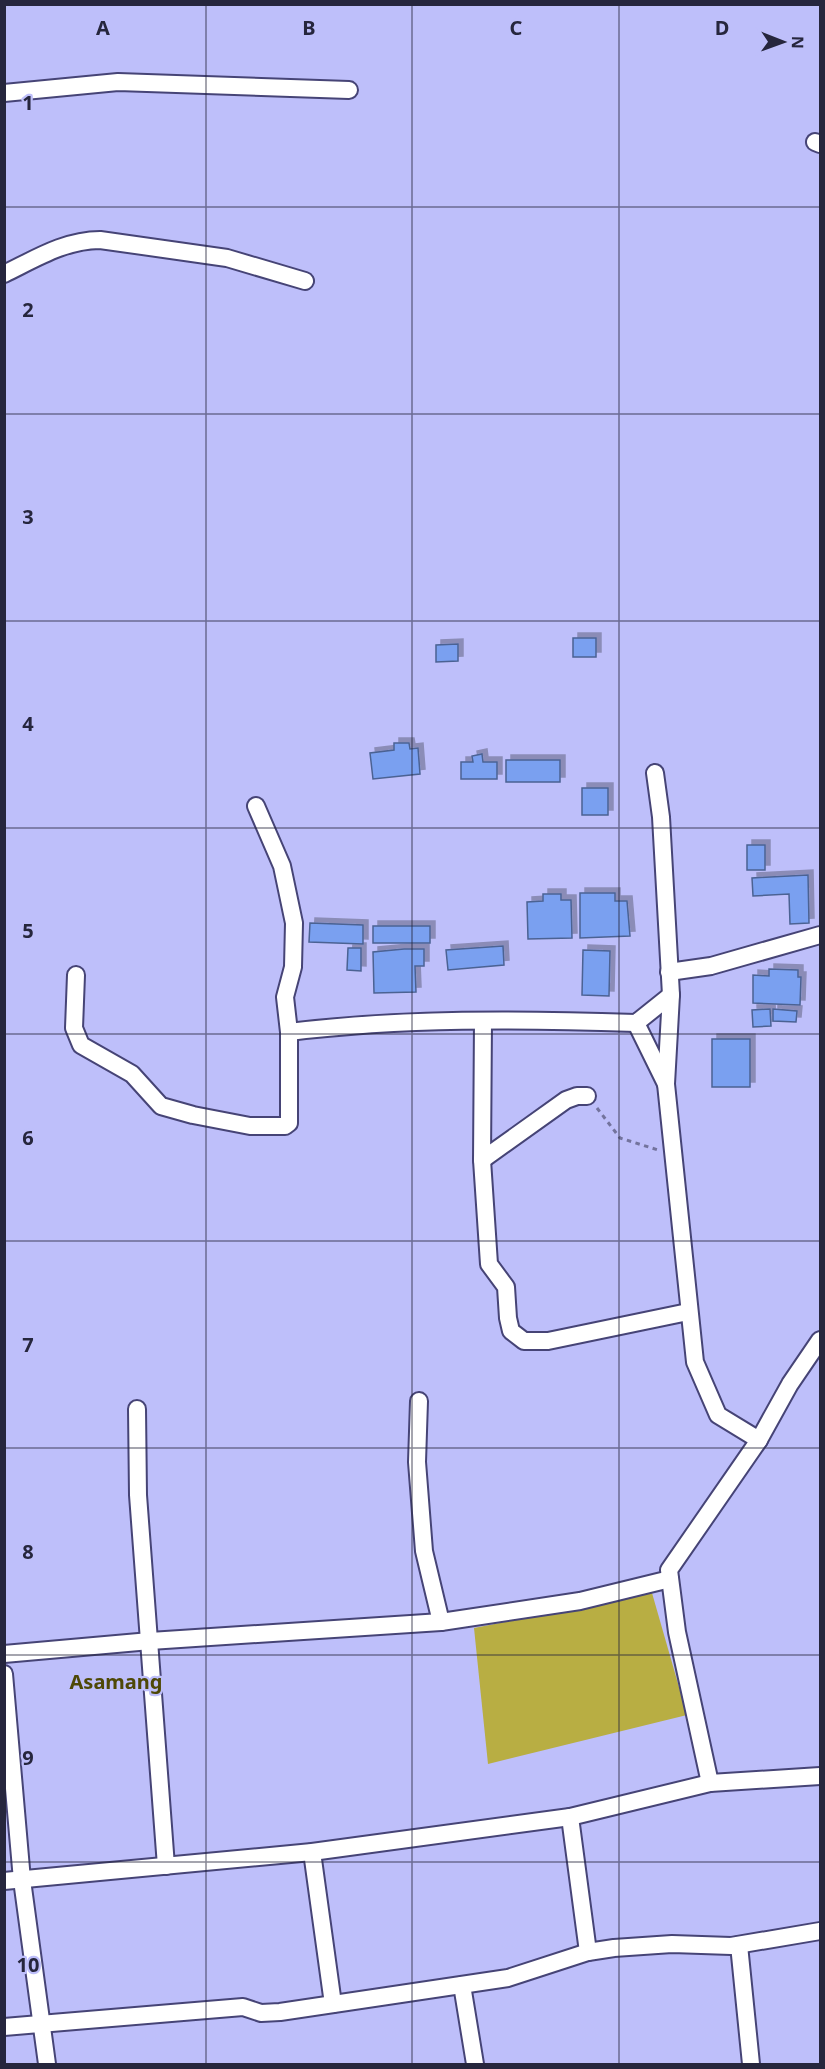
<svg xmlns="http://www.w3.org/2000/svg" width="825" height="2069" font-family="'Noto Sans',sans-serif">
<defs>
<filter id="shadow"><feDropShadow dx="5" dy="-5" stdDeviation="0" flood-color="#0004"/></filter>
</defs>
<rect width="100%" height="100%" fill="#bebffa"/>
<path fill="#b8ae43" d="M652 1593 687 1715 488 1764 474 1628Z"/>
<g fill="#7aa0f0" stroke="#4b6293" stroke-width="1.5" filter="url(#shadow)">
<rect x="573" y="638" width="23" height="19"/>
<path d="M458 644V661L436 662V645Z"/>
<path d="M394 743H409L410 749 418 748 420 774 373 779 370 753 394 750Z"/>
<path d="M482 754 483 762H497V779H461V762H473L472 756Z"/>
<rect x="506" y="760" width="54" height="22"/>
<rect x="582" y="788" width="26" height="27"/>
<rect x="747" y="845" width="18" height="25"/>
<path d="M808 875 809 923 790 924 789 894 753 896 752 878Z"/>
<path d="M580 893H615V901H627L630 936 580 938Z"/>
<path d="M543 894H561V900H571L572 938 528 939 527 902 543 901Z"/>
<path d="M310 923 363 925V944L309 942Z"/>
<rect x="373" y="926" width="57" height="17"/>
<path d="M503 946 504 965 448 970 446 950Z"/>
<path d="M348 948H361V971L347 970Z"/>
<path d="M404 949H424V966H415L416 992 374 993 373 952Z"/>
<path d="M583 950 610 951 609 996 582 995Z"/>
<path d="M769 969 798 970V977H801L800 1005 753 1003V975L769 976Z"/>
<path d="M770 1009 771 1026 753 1027 752 1010Z"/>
<path d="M773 1009 797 1011 796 1022 773 1021Z"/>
<rect x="712" y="1039" width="38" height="48"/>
</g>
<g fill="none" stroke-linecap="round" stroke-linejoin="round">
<defs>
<g id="minor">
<path d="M4 93 118 82 349 90"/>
<path d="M815 142 820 144"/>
<path d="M4 274C35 259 65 240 100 240L227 258 305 281"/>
<path d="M655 773 661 817 671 995 666 1084 695 1362 718 1415 759 1440"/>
<path d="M669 972 711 966 820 935"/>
<path d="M76 975 74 1028 81 1045 132 1074 161 1106 193 1115 250 1126H285L289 1123V1032L285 997 293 967 294 923 282 866 256 806"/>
<path d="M483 1021 482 1160 489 1264 506 1287 508 1318 511 1331 524 1341H548L688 1312"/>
<path d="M636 1023 666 1084"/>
<path d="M289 1032C403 1018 521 1019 636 1023L671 995"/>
<path d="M482 1160 566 1100 577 1096H587"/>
<path d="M419 1401 417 1462 424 1551 441 1622"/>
<path d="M137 1409 138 1495 166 1866"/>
<path d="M4 1654 150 1641 441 1622 580 1601 670 1579"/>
<path d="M4 1674 22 1880 47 2064"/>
<path d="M710 1783 677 1632 669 1570 759 1440 790 1384 820 1340"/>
<path d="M570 1817 588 1952"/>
<path d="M312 1852 333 2004"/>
<path d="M4 1881 312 1852 570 1817 710 1783 820 1776"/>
<path d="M739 1945 751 2064"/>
<path d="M462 1985 475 2064"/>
<path d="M4 2027 243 2007 261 2013 280 2012 508 1978 588 1952 614 1948 672 1944 731 1946 820 1931"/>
</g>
</defs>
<use href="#minor" stroke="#464476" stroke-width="20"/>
<path stroke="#73739d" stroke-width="3" stroke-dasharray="4.5 4.5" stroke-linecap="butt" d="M597 1108 620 1138 658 1150"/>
<use href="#minor" stroke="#fff" stroke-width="16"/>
</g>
<path fill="none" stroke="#26263d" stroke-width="1.5" stroke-opacity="0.55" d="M206 4V2064M412 4V2064M619 4V2064M4 207H820M4 414H820M4 621H820M4 828H820M4 1034H820M4 1241H820M4 1448H820M4 1655H820M4 1862H820"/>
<g text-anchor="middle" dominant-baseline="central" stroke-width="4.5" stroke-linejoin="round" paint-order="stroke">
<g font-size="20" font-weight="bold" fill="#4e4806" stroke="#bebffa">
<text x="116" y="1681">Asamang</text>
</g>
</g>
<g font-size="20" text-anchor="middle" font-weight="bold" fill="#26263d" stroke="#bebffa" stroke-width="4.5" stroke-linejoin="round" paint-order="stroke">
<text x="103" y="35">A</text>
<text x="309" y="35">B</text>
<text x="516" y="35">C</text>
<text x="722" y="35">D</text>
<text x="28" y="110">1</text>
<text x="28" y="317">2</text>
<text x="28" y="524">3</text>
<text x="28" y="731">4</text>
<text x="28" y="938">5</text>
<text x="28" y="1145">6</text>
<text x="28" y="1352">7</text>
<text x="28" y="1559">8</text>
<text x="28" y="1765">9</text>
<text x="28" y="1972">10</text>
</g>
<rect width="825" height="2069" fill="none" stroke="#26263d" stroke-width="12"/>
<g transform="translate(783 42) rotate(91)" stroke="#bebffa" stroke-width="4.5" paint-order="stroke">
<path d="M0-4.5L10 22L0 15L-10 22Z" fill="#26263d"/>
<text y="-9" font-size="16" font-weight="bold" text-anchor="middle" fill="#26263d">N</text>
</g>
</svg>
